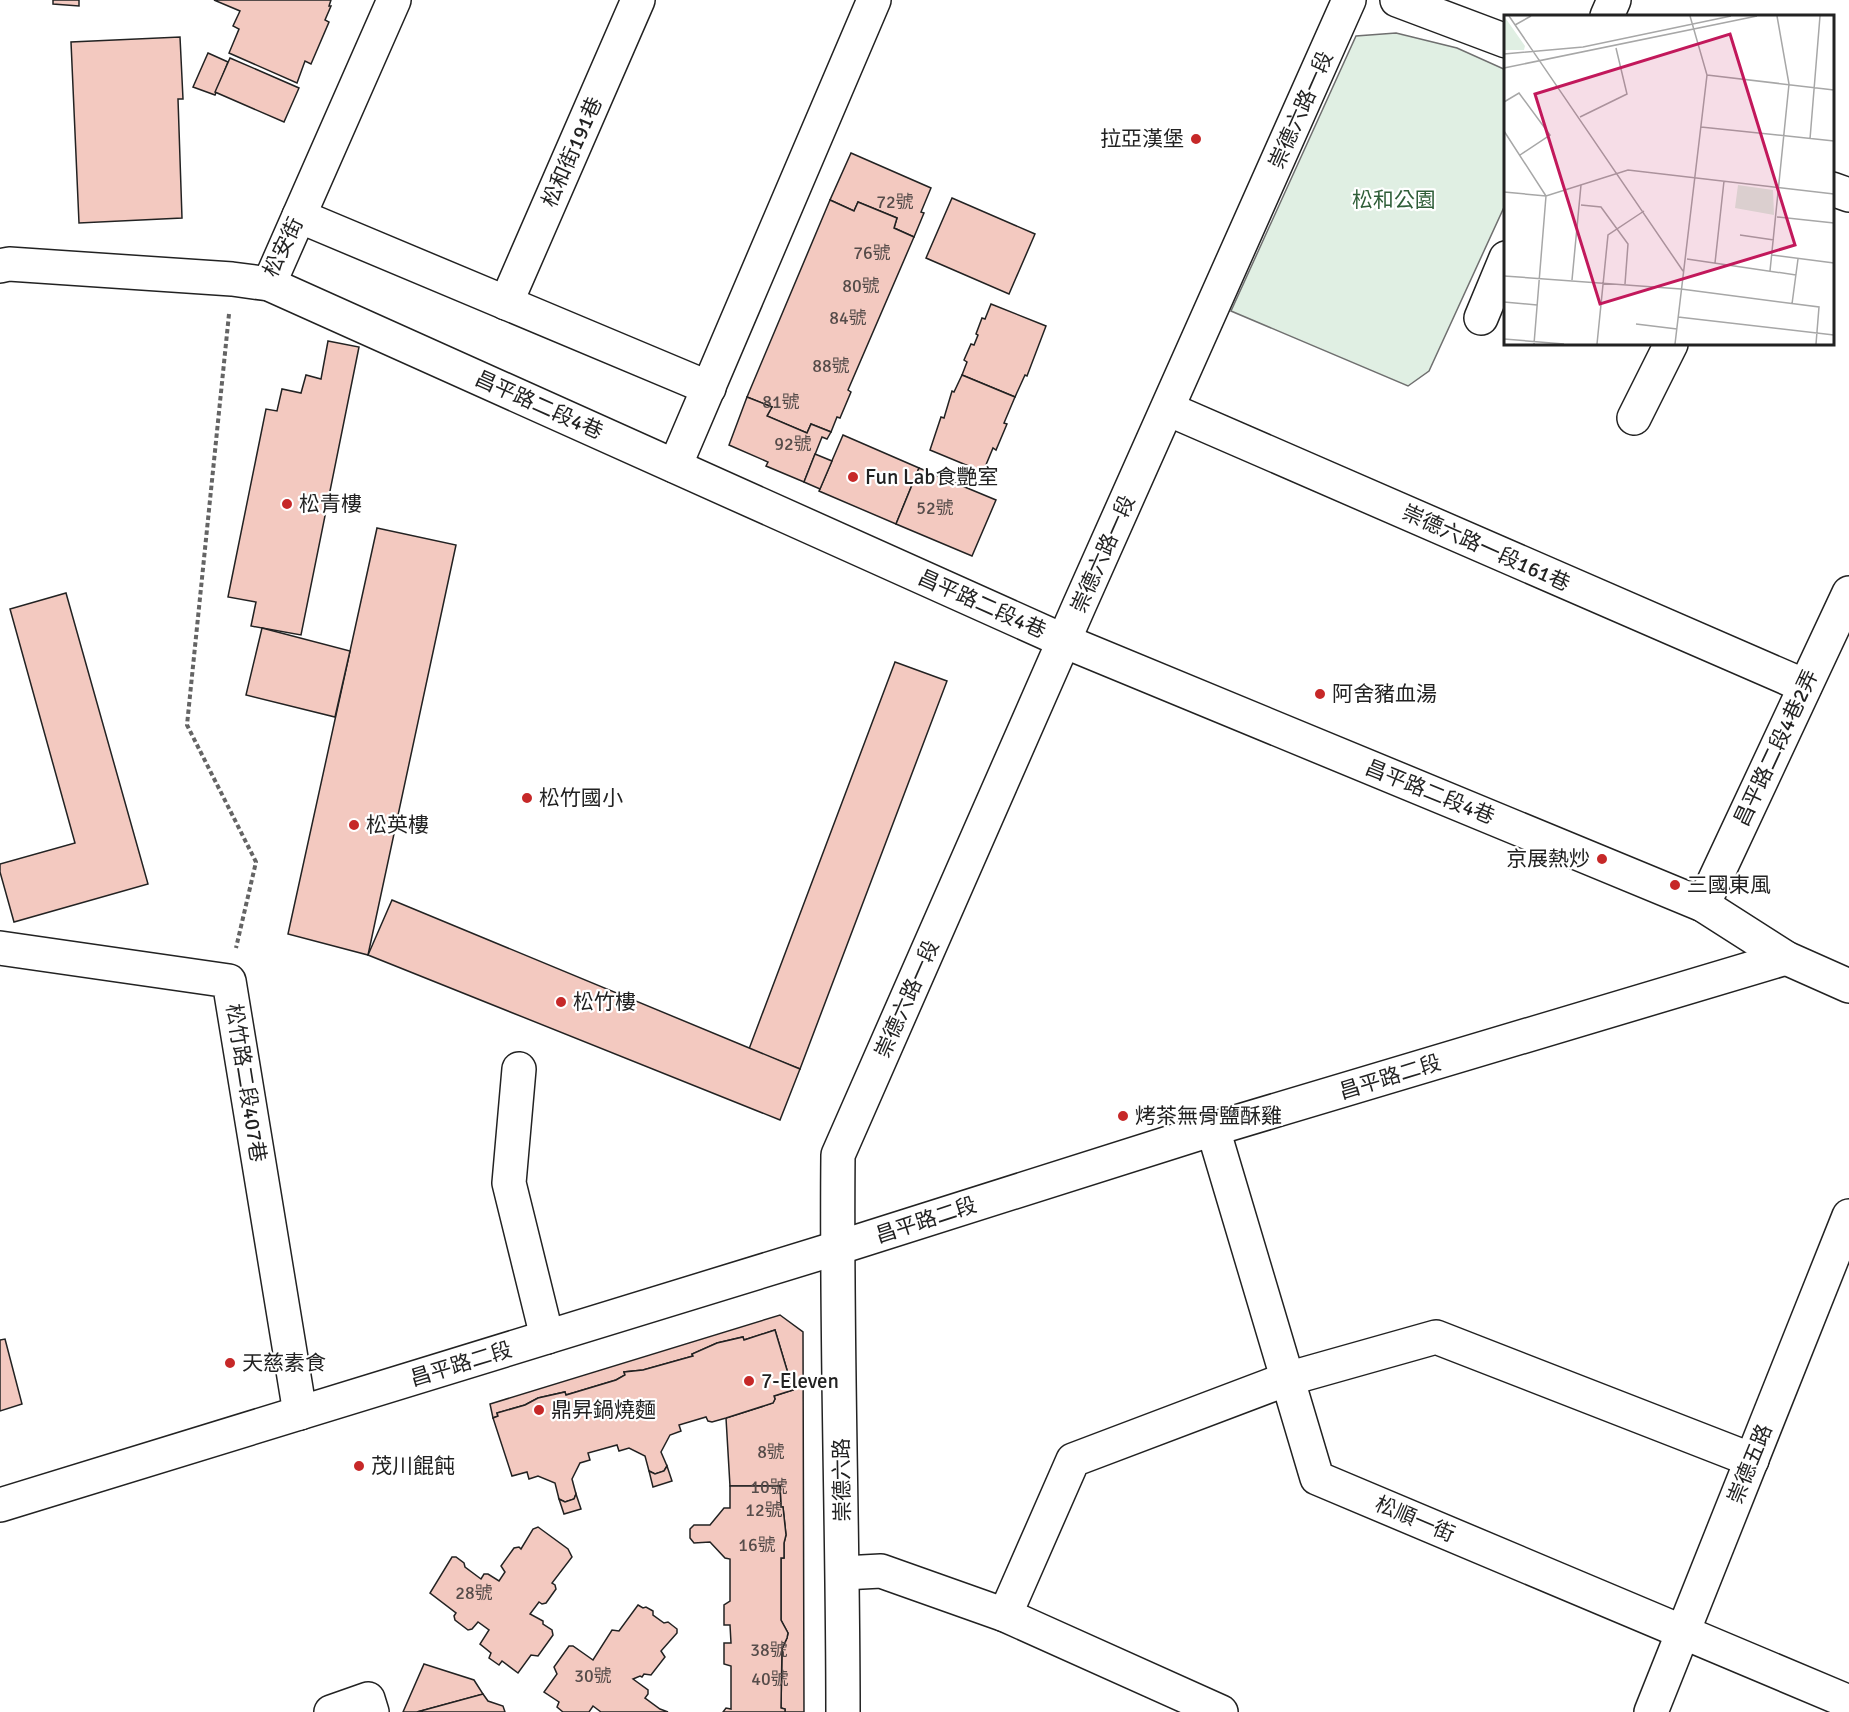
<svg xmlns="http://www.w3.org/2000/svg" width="1849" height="1712" font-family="Signika,'Noto Sans TC',sans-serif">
<rect width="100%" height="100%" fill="#fff"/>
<path fill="#e0efe3" stroke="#6f6f6f" stroke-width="1.5" d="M1396 33 1457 48 1506 70 1505 205 1429 371 1408 386 1231 311 1356 36Z"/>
<g fill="#f3c9c0" stroke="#222" stroke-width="1.5">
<path d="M53 0H79V6L53 4Z"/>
<path d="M214 0H331L329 6H331L325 20 329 22 311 64 305 61 297 83 229 53 239 29 233 26 240 11Z"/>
<path d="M180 37 183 99H178L182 218 79 223 71 42Z"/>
<path d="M208 53 228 62 215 95 193 87Z"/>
<path d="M230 58 299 88 284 122 215 92Z"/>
<path d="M851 153 931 188 921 212 924 213 914 237 894 228 897 218 858 202 854 211 830 200Z"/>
<path d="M952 198 1035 234 1009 294 926 258Z"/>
<path d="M830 200 854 211 858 202 897 218 894 228 914 237 848 390 851 392 840 418 837 417 831 432 811 424 807 433 767 416 772 407 747 397Z"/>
<path d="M991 304 1046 326 1027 376 1025 375 1015 397 962 375 967 362 964 360 971 344 974 345 978 335 976 334 982 318 985 319Z"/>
<path d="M328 341 359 347 301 635 251 626 256 602 228 597 266 409 277 411 282 389 301 393 306 375 321 379Z"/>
<path d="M962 375 1015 397 1004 423 1007 424 996 450 993 448 983 472 930 450 941 417 944 418 952 391 954 392Z"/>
<path d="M747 397 772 407 767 416 807 433 811 424 831 432 827 439 822 437 804 482 766 466 768 462 729 445Z"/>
<path d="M843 435 919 468 896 524 819 491Z"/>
<path d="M815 454 832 461 820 489 804 482Z"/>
<path d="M919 468 996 500 972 556 896 524Z"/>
<path d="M377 528 456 545 368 955 288 934Z"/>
<path d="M66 593 148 884 14 922 0 872V864L75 843 10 609Z"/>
<path d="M262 628 350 651 335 717 246 695Z"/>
<path d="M895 662 947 681 800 1069 749 1049Z"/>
<path d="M392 900 800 1069 780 1120 368 955Z"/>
<path d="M780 1315 803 1332 804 1712H785V1709L781 1708 782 1649 787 1638 788 1633 781 1620V1558H784V1543L786 1535 783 1507H781L780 1486H730L726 1418 773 1403 775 1399 774 1396 793 1390 775 1330 744 1340 743 1337 717 1343 692 1354 693 1356 643 1370 624 1372 625 1375 616 1380 566 1395 565 1392 538 1398 525 1405 497 1413 498 1416 493 1418 490 1404Z"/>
<path d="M775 1330 793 1390 774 1396 775 1399 773 1403 726 1418 712 1422 708 1421 706 1417 679 1425 681 1431 670 1435 661 1452 667 1466 664 1471 655 1474 649 1471 645 1456 629 1448 619 1451 617 1445 588 1453 590 1460 580 1463 572 1479 576 1494 574 1499 565 1502 559 1499 555 1483 538 1476 529 1479 527 1472 512 1476 493 1418 498 1416 497 1413 525 1405 538 1398 565 1392 566 1395 616 1380 625 1375 624 1372 643 1370 693 1356 692 1354 717 1343 743 1337 744 1340Z"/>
<path d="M5 1339 22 1404 0 1411V1340Z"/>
<path d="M667 1466 672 1481 653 1487 649 1471 655 1474 664 1471Z"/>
<path d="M730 1486H780L781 1507H783L786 1535 784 1543V1558H781V1620L788 1633 787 1638 782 1649 781 1708 785 1709V1712H723L726 1708 731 1709V1666L724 1664V1643H731L730 1625H724V1605L730 1601V1559L725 1558 710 1542 694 1543 690 1538V1529L694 1525H710L724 1508H730Z"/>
<path d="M576 1494 581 1509 564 1514 559 1499 565 1502 574 1499Z"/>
<path d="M538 1527 568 1549 572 1557 552 1583 555 1585 556 1589 546 1603 542 1604 539 1602 530 1614 543 1621V1624L552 1630 553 1635 538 1656 531 1655 518 1673 502 1661 499 1665 489 1658 491 1653 480 1644 489 1630 478 1622 472 1629 468 1630 455 1620 454 1616 456 1613 430 1593 452 1557H456L464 1563 465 1567 481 1579 484 1574H488L499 1581 505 1572 501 1566 514 1548 519 1547 521 1549 533 1529Z"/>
<path d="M638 1605 643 1608 646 1607 653 1611V1615L664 1623 668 1622 677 1629V1633L661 1651 665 1657 651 1675 644 1674 642 1677 640 1676 633 1679 648 1690V1694L645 1698 660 1709 668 1712H601L593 1706 589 1712H563L557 1707 559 1702 544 1692 557 1674 554 1667 569 1646H573L593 1660 612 1630 619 1631Z"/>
<path d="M424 1664 474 1680 483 1694 417 1712H403Z"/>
<path d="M483 1694 488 1701 503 1706 505 1712H417Z"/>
</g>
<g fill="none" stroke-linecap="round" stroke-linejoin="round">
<defs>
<g id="minor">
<path d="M1397 0 1506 41"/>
<path d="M1607 16 1614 0"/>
<path d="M1832 189 1849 195"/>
<path d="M299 216 709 388"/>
<path d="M0 266 9 264 232 279 269 284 1064 641 1703 905 1786 958 1849 986"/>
<path d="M269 284 394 0"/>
<path d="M506 303 638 0"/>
<path d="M1481 318 1506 258"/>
<path d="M1168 409 1805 686"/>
<path d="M1634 418 1671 344"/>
<path d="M675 466 874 0"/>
<path d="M1703 905 1849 593"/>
<path d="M0 948 229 981 300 1413"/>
<path d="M519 1069 509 1183 547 1337"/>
<path d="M1213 1129 1317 1478 1849 1702"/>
<path d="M0 1505 837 1248 1213 1129 1786 958"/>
<path d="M843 1573 881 1571 1005 1615 1221 1712"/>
<path d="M1005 1615 1073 1460 1287 1379 1436 1337 1752 1460"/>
<path d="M331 1712 368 1699 372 1712"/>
<path d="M843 1712C843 1526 836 1341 838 1155L1079 606 1349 0"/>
<path d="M1651 1712 1849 1216"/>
</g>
</defs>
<use href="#minor" stroke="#222" stroke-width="36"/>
<path stroke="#646464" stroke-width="4" stroke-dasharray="4.5 3" stroke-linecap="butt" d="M229 314 187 725 256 862 236 948"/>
<use href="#minor" stroke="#fff" stroke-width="33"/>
</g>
<g fill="#c62828" stroke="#fff" stroke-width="2">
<circle cx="1196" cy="139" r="6"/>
<circle cx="853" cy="477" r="6"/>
<circle cx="287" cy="504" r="6"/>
<circle cx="1320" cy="694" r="6"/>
<circle cx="527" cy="798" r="6"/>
<circle cx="354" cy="825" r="6"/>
<circle cx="1602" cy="859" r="6"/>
<circle cx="1675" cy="885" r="6"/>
<circle cx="561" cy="1002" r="6"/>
<circle cx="1123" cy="1116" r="6"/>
<circle cx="230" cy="1363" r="6"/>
<circle cx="749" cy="1381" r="6"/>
<circle cx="539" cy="1410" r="6"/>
<circle cx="359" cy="1466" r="6"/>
</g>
<g text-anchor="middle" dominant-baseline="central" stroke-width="4.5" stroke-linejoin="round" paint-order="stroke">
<g font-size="18" fill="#564c4a">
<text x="895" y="202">72號</text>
<text x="872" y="253">76號</text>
<text x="861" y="286">80號</text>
<text x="848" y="318">84號</text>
<text x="831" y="366">88號</text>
<text x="781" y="402">81號</text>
<text x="793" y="444">92號</text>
<text x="935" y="508">52號</text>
<text x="771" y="1452">8號</text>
<text x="769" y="1487">10號</text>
<text x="764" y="1510">12號</text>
<text x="757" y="1545">16號</text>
<text x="474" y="1593">28號</text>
<text x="769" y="1650">38號</text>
<text x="593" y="1676">30號</text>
<text x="770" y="1679">40號</text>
</g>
<g font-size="21" fill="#222" stroke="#fff">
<text transform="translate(1301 110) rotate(-66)">崇德六路一段</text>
<text transform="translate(572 152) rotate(-66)">松和街191巷</text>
<text transform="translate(283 247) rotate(-64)">松安街</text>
<text transform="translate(539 405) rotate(24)">昌平路二段4巷</text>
<text transform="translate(1486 548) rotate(24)">崇德六路一段161巷</text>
<text transform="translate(1103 554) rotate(-66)">崇德六路一段</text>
<text transform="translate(982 604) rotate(24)">昌平路二段4巷</text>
<text transform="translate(1776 748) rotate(-65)">昌平路二段4巷2弄</text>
<text transform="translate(1430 792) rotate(22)">昌平路二段4巷</text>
<text transform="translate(907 999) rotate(-66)">崇德六路一段</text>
<text transform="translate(1390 1077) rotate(-17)">昌平路二段</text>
<text transform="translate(246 1083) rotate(81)">松竹路二段407巷</text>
<text transform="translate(926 1220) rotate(-18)">昌平路二段</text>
<text transform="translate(461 1364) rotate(-17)">昌平路二段</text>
<text transform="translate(1750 1464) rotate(-68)">崇德五路</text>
<text transform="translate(842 1480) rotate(-91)">崇德六路</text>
<text transform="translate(1415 1519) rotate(23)">松順一街</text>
</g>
<g font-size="21" fill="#222" stroke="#fff" text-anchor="start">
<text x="1184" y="139" text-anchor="end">拉亞漢堡</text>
<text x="865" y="477">Fun Lab食艷室</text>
<text x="299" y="504">松青樓</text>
<text x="1332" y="694">阿舍豬血湯</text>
<text x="539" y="798">松竹國小</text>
<text x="366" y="825">松英樓</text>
<text x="1590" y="859" text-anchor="end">京展熱炒</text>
<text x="1687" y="885">三國東風</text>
<text x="573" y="1002">松竹樓</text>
<text x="1135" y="1116">烤茶無骨鹽酥雞</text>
<text x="242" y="1363">天慈素食</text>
<text x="761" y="1381">7-Eleven</text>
<text x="551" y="1410">鼎昇鍋燒麵</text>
<text x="371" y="1466">茂川餛飩</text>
</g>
<g font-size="21" fill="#2f5e38" stroke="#fff">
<text x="1394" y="200">松和公園</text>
</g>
</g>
<g transform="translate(1504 15)">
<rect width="330" height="330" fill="#fff"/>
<path d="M0 1 21 31 20 35H0ZM234 170 269 175 270 200 231 193Z" fill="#e0efe3"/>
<path fill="none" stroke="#a7a7a7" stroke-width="1.5" d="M5 1 179 256M11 10 27 1M0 39 79 32 227 1M0 53 253 1M203 60 330 75M0 87 15 78 46 120 16 140M76 102 123 79 112 33M197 112 330 126M0 116 42 181 30 329M306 124 316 1M0 177 42 181 124 155 330 179M77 190 97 192 124 229 121 269M273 202 330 208M236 220 270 225M268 240 330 248M183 244 292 260M211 248 220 166M266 256 285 69 273 1M0 261 177 274 315 292 312 329M68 265 77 170M0 287 33 290M288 289 294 244M174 302 330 320M132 309 173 314M0 324 60 329M93 329 104 220 140 196M171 329 203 60 186 1"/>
<path fill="#c2185b" fill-opacity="0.15" stroke="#c2185b" stroke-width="3" d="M226 19 291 230 96 289 31 79Z"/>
<rect width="330" height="330" fill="none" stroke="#222" stroke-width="3"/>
</g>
</svg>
